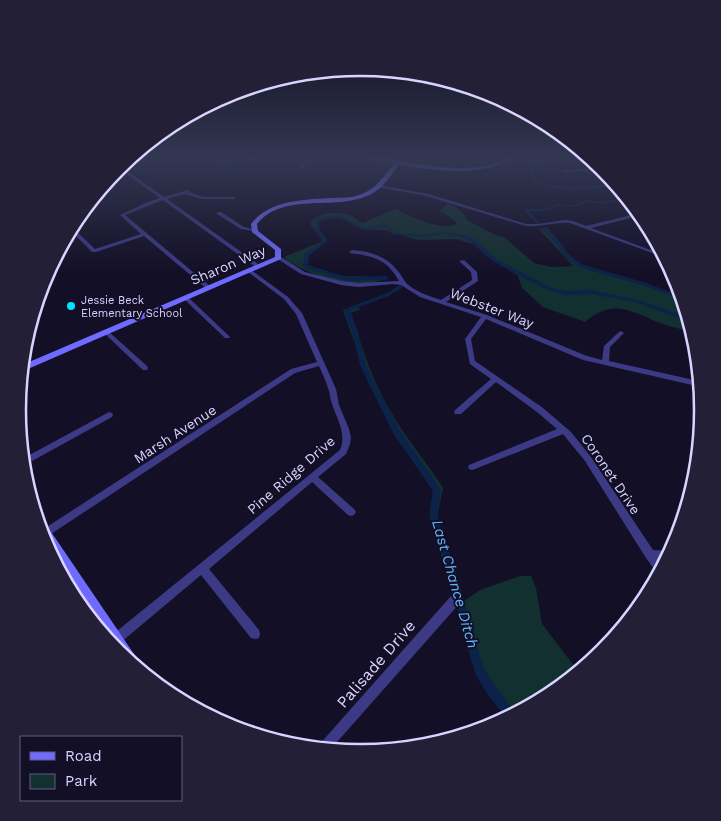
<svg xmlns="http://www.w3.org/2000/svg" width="721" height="821" font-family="'Work Sans',sans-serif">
<rect width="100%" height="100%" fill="#130f26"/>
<g fill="#12302f">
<path d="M447 203 457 207V209L463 213 467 220 497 236 504 237 534 263 551 267 573 266 539 229 547 227 566 252 580 264 646 283 683 298 693 332C680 329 667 326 655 321 627 309 611 300 585 322L543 307 522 288 518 276 487 256 477 245 456 239 418 240 384 230H364L347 220 337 217 318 221 319 229 327 240C318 252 308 246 306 265 329 281 363 274 388 278 355 292 313 277 285 259L286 256 321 242 322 240 310 224C315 212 338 211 349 215 355 217 358 221 363 223L395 209C410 216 442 232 457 224L455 221 439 210 444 208Z"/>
<path d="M356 306 361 309 351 313C362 347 372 381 391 412 406 439 427 462 443 488L438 513 439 524 460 586 452 593 431 518 433 489 430 482C390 430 364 373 343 310Z"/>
<path d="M520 576H531L536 588 542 624 579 672 551 696 508 719 494 701 478 673 458 605 480 590Z"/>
</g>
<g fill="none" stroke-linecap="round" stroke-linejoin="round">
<path stroke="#0c2248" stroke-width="1" d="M219 158 214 160 215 162 237 170 256 173"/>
<g fill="#0c2248" fill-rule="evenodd">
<path d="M542 158H546L536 166 532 173C534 175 535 177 537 179 553 192 596 186 615 183L617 185C595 189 556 194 536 182 533 179 531 176 528 173L534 164Z"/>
<path d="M627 197 628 199 603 204 587 202 575 207 559 206 546 211H529L540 223 538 224 524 210 526 209H545L558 204 574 205 586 200 603 202Z"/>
<path d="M340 215 362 227 369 228 381 225H386L395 232 400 233 422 235 445 232 463 235 477 241 490 254 500 261 549 287 566 291 591 290 638 300 676 313 688 314 689 318 675 317 635 302 591 294 566 295 545 289 496 263 486 256 473 243 460 237 445 234 422 237 400 235 392 234 385 227 369 230 361 229 339 217 319 220V229L327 241 309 256 308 265 347 277 386 276 389 278 386 280 347 281 305 268 303 265 305 254 323 241 315 229V219L317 218Z"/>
<path d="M542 228H546L556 237 570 256 585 266 649 284 683 297 684 300 645 286 581 268 566 258 552 239 542 230Z"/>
<path d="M400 285 402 286V288L389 296 353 309 350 311 358 332 366 365 378 390 399 429 441 490 438 509V520L454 565 479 653 484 668 494 684 516 714 507 719 486 692 476 675 469 653 446 565 430 520V509L433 491 393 433 372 390 360 365 352 332 344 311 349 307 385 294Z"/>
</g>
<g fill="#3d3a85" fill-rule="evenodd">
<path d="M310 158H315L302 169H300V167Z"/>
<path d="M136 159V161L128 162 124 167 126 170 164 197 188 190 190 191 189 192 203 197H235V199H203L184 194 167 199 261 266V268H257L163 200 125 215 211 287V289H207L144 236 96 252H92L70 230 72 227 95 249 141 234 120 215 148 202 160 198 122 171 120 167C125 161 129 159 136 159Z"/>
<path d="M599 165 601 167 586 171 564 172 562 171 564 170 586 169Z"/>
<path d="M378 185 429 194 526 224H538L565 220 573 221 586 226 640 213 642 215 591 228 664 255 666 258 570 223C555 222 541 227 526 226L426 196 377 187V185Z"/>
<path d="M98 193 103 196V198L88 204 92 200 98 197 96 195Z"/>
<path d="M217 212H221L244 227 256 230 254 231 241 229 217 214Z"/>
<path d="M352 250C369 251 386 256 397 270 401 274 403 279 406 283 416 292 429 296 441 300L472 280 471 272 459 261 464 260 477 272 478 281 446 302 487 315 587 356 602 360 604 346 619 332 621 331 624 333 610 347 609 361 694 380 696 369 699 367 701 387 583 360 486 319 471 339 475 361 543 408 571 432 591 457 653 550 672 551 668 560H659L664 567 659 576 646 558 585 461 563 434 475 469 472 470 469 469 468 467 469 465 557 429 537 412 496 382 461 414H455L454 412 455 410 491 379 470 364 465 339 481 317 420 297 401 285 394 284 358 287 341 285 301 274 276 258 281 257 305 272 341 281 358 283 399 281C387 259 373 256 350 253L349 252Z"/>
<path d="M250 269 288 297 302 313 336 389 339 405 349 429 351 437 350 444 346 454 318 477 354 509 356 512 354 515 351 516 348 515 312 482 209 569 259 630 260 634 259 638 255 639 251 638 201 575 120 643 116 644 112 643 111 639 112 635 340 450C347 434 337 419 332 404 330 399 330 393 328 388 326 381 322 373 319 366L295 373 48 536 45 537 42 536 41 532 42 530 291 369 317 362 296 314 284 299 248 272 247 271Z"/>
<path d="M186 296 188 297 229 336 230 337 229 338H225L184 299V297Z"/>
<path d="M106 330 108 331 147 366 148 368 147 370H143L104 333 103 332Z"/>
<path d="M109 412 112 413 113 415 112 417 23 466 22 459Z"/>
<path d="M455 595 459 596 460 600 459 604 330 750 316 749 318 746 451 596Z"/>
</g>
<g fill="#6f6bff" fill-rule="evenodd">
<path d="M365 158C396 158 426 168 458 168 470 168 481 167 493 164 501 162 507 158 515 158 480 177 437 171 399 165 392 174 383 188 373 193 339 213 285 190 257 224L258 231 281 249V259L21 372 22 365 275 257V250L252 232 251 224C273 195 319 200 352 197 375 192 380 180 394 164Z"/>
<path d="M37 515 41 517 138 660 141 665 138 670 118 653 110 644 44 542 36 516Z"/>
</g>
</g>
<linearGradient id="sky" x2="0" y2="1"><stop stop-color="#0a0815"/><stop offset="0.58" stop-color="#333752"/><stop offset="1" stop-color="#333752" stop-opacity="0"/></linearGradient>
<rect width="721" height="273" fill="url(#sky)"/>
<circle fill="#00e5ff" stroke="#130f26" stroke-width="2" cx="71" cy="306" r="5"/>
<g text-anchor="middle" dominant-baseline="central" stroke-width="4" stroke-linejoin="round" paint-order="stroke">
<g font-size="11" fill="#d9d4ff" stroke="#130f26" text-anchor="start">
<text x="81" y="300">Jessie Beck<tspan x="81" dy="13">Elementary School</tspan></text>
</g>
<g font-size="14" fill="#d9d4ff" stroke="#130f26">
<text transform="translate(228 265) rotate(-23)">Sharon Way</text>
<text transform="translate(492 308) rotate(21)">Webster Way</text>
<text transform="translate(175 434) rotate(-33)">Marsh Avenue</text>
<text transform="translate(611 474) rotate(56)">Coronet Drive</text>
<text transform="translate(291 475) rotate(-41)">Pine Ridge Drive</text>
</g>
<g font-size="15" font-style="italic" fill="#62b6ff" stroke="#130f26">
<text transform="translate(455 584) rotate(74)">Last Chance Ditch</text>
</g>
<g font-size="16" fill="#d9d4ff" stroke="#130f26">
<text transform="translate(376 664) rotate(-49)">Palisade Drive</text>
</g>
</g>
<path d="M0 0H721V821H0ZM26 410a334 334 0 1 1 668 0a334 334 0 1 1-668 0Z" fill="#231f37" fill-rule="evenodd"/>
<path fill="none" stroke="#d9d4ff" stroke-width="2.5" d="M26 410a334 334 0 1 1 668 0a334 334 0 1 1-668 0Z"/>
<rect x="20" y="736" width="162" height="65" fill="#130f26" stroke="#625e7d"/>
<rect x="30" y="752" width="25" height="8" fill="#6f6bff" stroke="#625e7d"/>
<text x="65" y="761" font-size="15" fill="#d9d4ff">Road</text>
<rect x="30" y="774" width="25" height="15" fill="#12302f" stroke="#625e7d"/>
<text x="65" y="786" font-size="15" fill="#d9d4ff">Park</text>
</svg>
